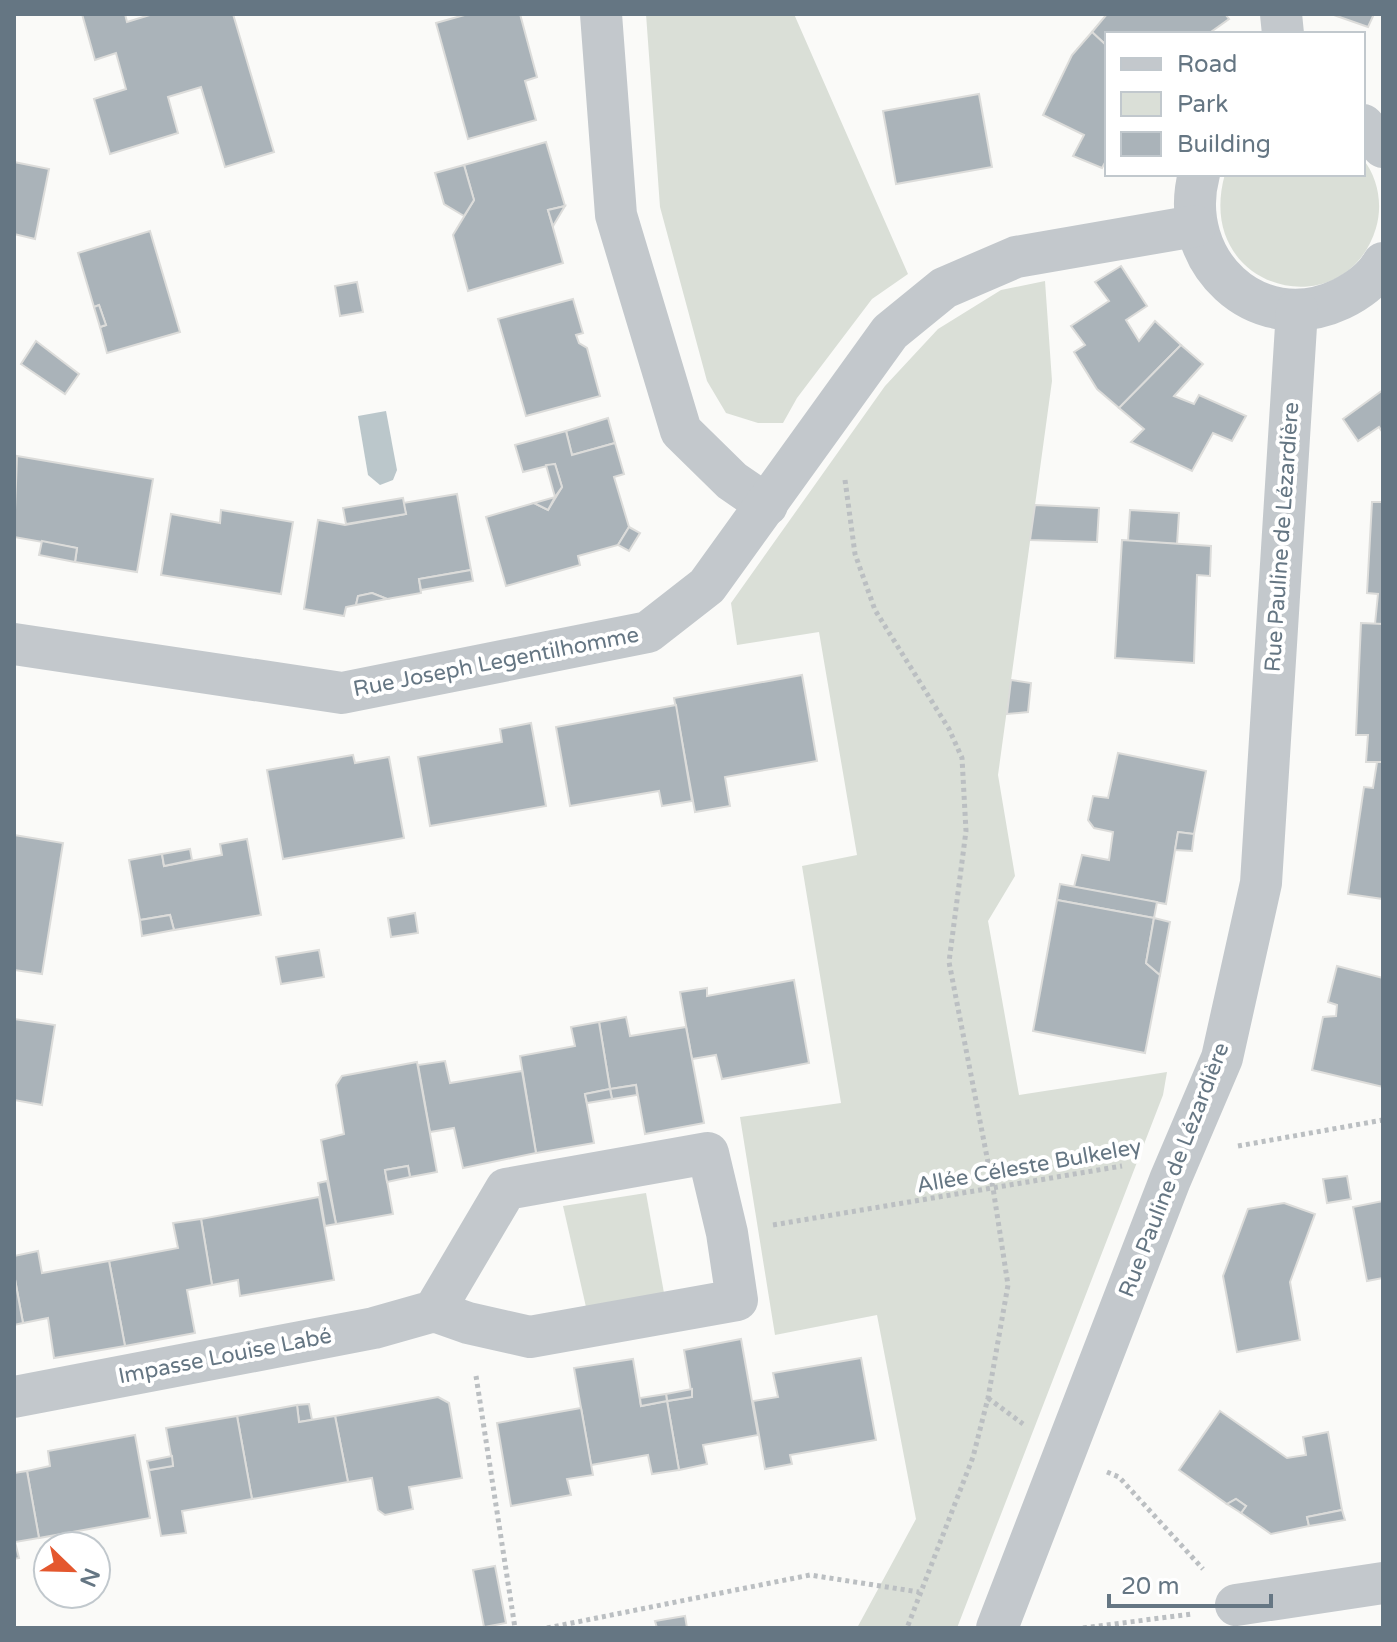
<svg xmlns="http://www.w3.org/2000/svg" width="1397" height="1642" font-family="'Varela Round',sans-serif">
<rect width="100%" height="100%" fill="#fafaf8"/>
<g fill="#dadfd7">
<path d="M646 14H794L908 274 872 299 797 398 783 423H758L726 413 707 381 660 207Z"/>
<path d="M1363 159C1378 178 1383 204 1376 228 1345 330 1192 291 1225 174H1363Z"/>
<path d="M1045 281 1052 381 998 775 1015 876 988 921 1019 1095 1167 1072 1163 1095 957 1628H857L916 1519 877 1315 775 1335 740 1117 841 1103 802 866 857 855 819 632 737 645 731 603 885 386 938 329 1001 290Z"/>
<path d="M646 1193 664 1293 586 1307 563 1206Z"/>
</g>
<path fill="#bbc7cb" d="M386 411 397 470 393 480 380 485 368 475 358 416Z"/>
<g fill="#aab3b9" stroke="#dcdcda" stroke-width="2">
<path d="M82 14H125L127 22 153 14H233L274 152 225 167 201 87 168 97 178 133 110 154 94 99 126 89 116 53 95 60Z"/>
<path d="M468 14H520L537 77 525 81 536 120 468 139 436 23Z"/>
<path d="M1107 14H1225L1229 19 1208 34H1107V46L1092 32Z"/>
<path d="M1331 14H1374L1368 27Z"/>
<path d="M1092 32 1107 46V159L1102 168 1073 156 1084 135 1043 115 1072 55Z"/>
<path d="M979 94 992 167 896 184 883 111Z"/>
<path d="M546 142 565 206 548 210 563 263 468 291 453 235 474 200 464 165Z"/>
<path d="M14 162 49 169 35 239 14 234Z"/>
<path d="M464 165 474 200 464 216 444 204 435 173Z"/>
<path d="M565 206 553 226 548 210Z"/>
<path d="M150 231 180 332 107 353 100 327 106 325 99 305 94 307 78 253Z"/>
<path d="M1121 266 1147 306 1126 320 1139 341 1155 321 1181 345 1119 408 1097 389 1074 352 1085 345 1071 326 1109 301 1095 282Z"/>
<path d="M357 282 363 312 340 316 335 286Z"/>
<path d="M573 299 583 333 576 335 579 343 587 348 600 396 526 416 498 319Z"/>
<path d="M99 305 106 325 100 327 94 307Z"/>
<path d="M36 341 79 374 65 394 21 364Z"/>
<path d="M1181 345 1203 364 1174 396 1194 404 1199 395 1246 416 1232 441 1213 433 1192 471 1131 442 1144 429 1119 408Z"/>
<path d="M1383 390V433L1379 427 1358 441 1343 419Z"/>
<path d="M608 418 615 443 572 455 566 431Z"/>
<path d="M566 431 572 455 615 443 624 474 614 477 629 527 618 545 578 556 580 565 506 586 486 517 534 503 548 510 562 487 555 464 523 472 515 445Z"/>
<path d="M17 456 153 479 137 572 75 562 77 548 14 537Z"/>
<path d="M555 464 562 487 555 497 546 465Z"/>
<path d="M457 494 471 570 419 579 421 593 387 599 372 593 358 596 356 605 346 607 344 616 304 609 318 520 345 525 406 514 403 503Z"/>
<path d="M555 497 548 510 534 503Z"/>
<path d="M403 498 406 514 346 524 343 508Z"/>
<path d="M1372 502H1383V624H1375L1378 594 1367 593Z"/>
<path d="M1035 505 1099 508 1097 542 1030 540Z"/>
<path d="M221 510 293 522 281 594 161 575 171 514 220 523Z"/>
<path d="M1130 510 1179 513 1177 544 1128 541Z"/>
<path d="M629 527 640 533 629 551 618 545Z"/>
<path d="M1122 540 1211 546 1210 576 1197 575 1194 663 1115 658Z"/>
<path d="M42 541 77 548 75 562 39 555Z"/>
<path d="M471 570 473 581 421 590 419 579Z"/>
<path d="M372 593 387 599 356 605 358 596Z"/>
<path d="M1361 623 1383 624V762H1366L1368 735H1356Z"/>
<path d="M802 675 817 761 725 777 730 806 695 812 674 698Z"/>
<path d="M1011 680 1031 683 1028 712 1007 714Z"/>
<path d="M676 705 692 801 662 806 659 791 570 806 556 727Z"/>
<path d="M531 723 546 806 430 826 418 757 502 742 500 729Z"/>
<path d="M1118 753 1206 771 1194 834 1178 832 1166 904 1074 887 1082 855 1109 860 1113 832 1094 828 1088 820 1093 796 1108 798Z"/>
<path d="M353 755 355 763 389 757 404 838 283 859 267 770Z"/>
<path d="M1377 762H1383V899L1348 894 1364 787 1373 788Z"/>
<path d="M1178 832 1194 834 1192 851 1175 850Z"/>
<path d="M14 835 63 843 42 974 14 970Z"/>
<path d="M247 839 261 915 174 930 170 915 140 920 129 860 162 854 164 866 222 855 220 844Z"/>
<path d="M190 849 192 860 164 866 162 854Z"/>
<path d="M1060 884 1157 902 1154 918 1057 900Z"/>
<path d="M1057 900 1154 918 1146 963 1160 975 1145 1053 1033 1031Z"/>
<path d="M415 913 418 933 391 937 388 918Z"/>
<path d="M170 915 174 930 142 936 140 920Z"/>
<path d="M1154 918 1170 922 1160 975 1146 963Z"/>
<path d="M319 950 324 977 281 984 276 957Z"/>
<path d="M1337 966 1383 978V1087L1312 1070 1323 1017 1336 1016 1337 1005 1328 1002Z"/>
<path d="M794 980 809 1063 722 1079 716 1055 692 1059 680 992 707 988V996Z"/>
<path d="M626 1017 630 1036 686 1027 704 1123 645 1134 636 1085 610 1089 599 1022Z"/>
<path d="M14 1019 55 1025 42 1105 14 1100Z"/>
<path d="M599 1022 610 1089 585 1094 594 1143 536 1153 520 1056 575 1046 571 1027Z"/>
<path d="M445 1061 450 1083 522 1071 536 1153 463 1168 454 1128 430 1132 418 1065Z"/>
<path d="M417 1062 437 1172 410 1177 408 1166 385 1170 393 1214 336 1224 321 1140 344 1134 336 1085 342 1076Z"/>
<path d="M636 1085 637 1095 612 1099 610 1089Z"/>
<path d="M610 1089 612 1099 587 1103 585 1094Z"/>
<path d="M408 1166 410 1177 387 1182 385 1170Z"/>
<path d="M1347 1176 1351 1199 1327 1203 1323 1179Z"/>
<path d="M327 1181 336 1224 325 1226 318 1183Z"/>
<path d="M319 1197 334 1280 240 1296 238 1280 212 1285 201 1219Z"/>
<path d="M1383 1201V1278L1367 1281 1353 1207Z"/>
<path d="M1284 1203 1315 1214 1290 1282 1300 1340 1237 1352 1223 1276 1248 1209Z"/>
<path d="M201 1219 212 1285 187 1290 195 1333 125 1346 109 1261 178 1248 173 1223Z"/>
<path d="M38 1251 42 1273 109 1261 125 1346 54 1358 48 1318 23 1323 14 1274V1256Z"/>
<path d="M14 1274 23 1323 14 1325Z"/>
<path d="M741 1339 758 1435 703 1445 707 1464 679 1470 667 1401 692 1397 684 1350Z"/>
<path d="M861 1358 876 1440 790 1455 792 1464 765 1469 753 1401 778 1397 773 1373Z"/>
<path d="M633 1359 641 1406 667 1401 679 1470 652 1474 648 1455 591 1465 574 1368Z"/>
<path d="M692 1389V1397L667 1401 666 1394Z"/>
<path d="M666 1394 667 1401 641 1406 640 1398Z"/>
<path d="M438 1397 449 1403 462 1478 409 1487 413 1509 385 1515 378 1510 372 1478 348 1482 335 1416Z"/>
<path d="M309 1404 312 1420 299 1422 297 1405Z"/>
<path d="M297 1405 299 1422 335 1416 348 1482 252 1499 237 1416Z"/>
<path d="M581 1408 593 1475 567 1479 571 1495 511 1506 497 1423Z"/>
<path d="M1220 1411 1287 1458 1306 1455 1303 1437 1328 1432 1342 1510 1307 1517 1309 1526 1271 1534 1241 1513 1246 1506 1236 1499 1227 1504 1179 1470Z"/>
<path d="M237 1416 252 1499 182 1511 186 1533 161 1536 149 1470 173 1466 166 1428Z"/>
<path d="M135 1435 150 1518 39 1538 27 1471 50 1466 48 1451Z"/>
<path d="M172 1456 173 1466 149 1470 147 1461Z"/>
<path d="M27 1471 39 1538 15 1542 19 1558 14 1559V1473Z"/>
<path d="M1236 1499 1246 1506 1241 1513 1227 1504Z"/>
<path d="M1342 1510 1345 1520 1309 1526 1307 1517Z"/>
<path d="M495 1566 506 1623 484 1627 473 1570Z"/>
<path d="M685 1616 687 1628H657L655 1621Z"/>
</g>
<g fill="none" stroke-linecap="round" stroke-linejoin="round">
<g stroke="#bbbfc2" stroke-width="5" stroke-dasharray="4 4" stroke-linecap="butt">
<path d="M845 480 855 554 875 610 949 729 962 758 966 831 949 962 993 1188 1008 1285 988 1398 973 1457 907 1628"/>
<path d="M1238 1146 1383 1120"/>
<path d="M773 1225 1122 1166"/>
<path d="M476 1376 515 1628"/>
<path d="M988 1398 1023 1424"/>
<path d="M1107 1472 1119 1477 1203 1569"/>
<path d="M547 1628 810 1575 919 1592"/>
<path d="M1083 1628 1192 1614"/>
</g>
<g stroke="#c3c8cc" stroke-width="42">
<path d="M601 14 616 215 681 431 732 481 767 505"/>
<path d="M1281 14 1283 34"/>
<path d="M1363 125 1383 147"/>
<path d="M1199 174C1176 260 1256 339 1341 299 1357 291 1374 279 1383 263"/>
<path d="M14 644 342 693 648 632 707 586 890 332 944 288 1016 257 1195 226"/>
<path d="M14 1397 374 1328 434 1311 468 1323 530 1337 737 1300 727 1233 708 1153 506 1189 434 1311"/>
<path d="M1236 1605 1383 1583"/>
<path d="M997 1628 1170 1180 1222 1058 1261 883 1297 310"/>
</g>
</g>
<g text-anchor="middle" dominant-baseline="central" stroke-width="8" stroke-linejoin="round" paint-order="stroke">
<g font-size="22" fill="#657683" stroke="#fff">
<text transform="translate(1282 537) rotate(-86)">Rue Pauline de Lézardière</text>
<text transform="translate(496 662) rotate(-11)">Rue Joseph Legentilhomme</text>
<text transform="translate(1029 1166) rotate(-10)">Allée Céleste Bulkeley</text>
<text transform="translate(1174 1170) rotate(-69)">Rue Pauline de Lézardière</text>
<text transform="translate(225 1356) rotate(-11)">Impasse Louise Labé</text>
</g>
</g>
<rect width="1397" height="1642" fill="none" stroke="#657683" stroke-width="32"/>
<rect x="1105" y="32" width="260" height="144" fill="#ffffff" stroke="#c1c8cd" stroke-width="2"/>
<rect x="1121" y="58" width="40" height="12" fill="#c3c8cc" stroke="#c1c8cd" stroke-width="2"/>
<text x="1177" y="72" font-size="24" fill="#657683">Road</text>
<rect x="1121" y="92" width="40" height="24" fill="#dadfd7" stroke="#c1c8cd" stroke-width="2"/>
<text x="1177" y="112" font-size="24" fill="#657683">Park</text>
<rect x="1121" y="132" width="40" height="24" fill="#aab3b9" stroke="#c1c8cd" stroke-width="2"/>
<text x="1177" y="152" font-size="24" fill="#657683">Building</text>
<g transform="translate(72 1570) rotate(113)"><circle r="38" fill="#ffffff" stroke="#c1c8cd" stroke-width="2"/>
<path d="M0-6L14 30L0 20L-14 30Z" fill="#e4572e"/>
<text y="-12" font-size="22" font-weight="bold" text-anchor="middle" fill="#657683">N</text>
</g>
<path d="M1109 1594v12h162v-12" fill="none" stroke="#657683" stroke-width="4"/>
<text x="1121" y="1594" font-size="24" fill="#657683" stroke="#ffffff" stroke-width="6" paint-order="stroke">20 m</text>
</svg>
